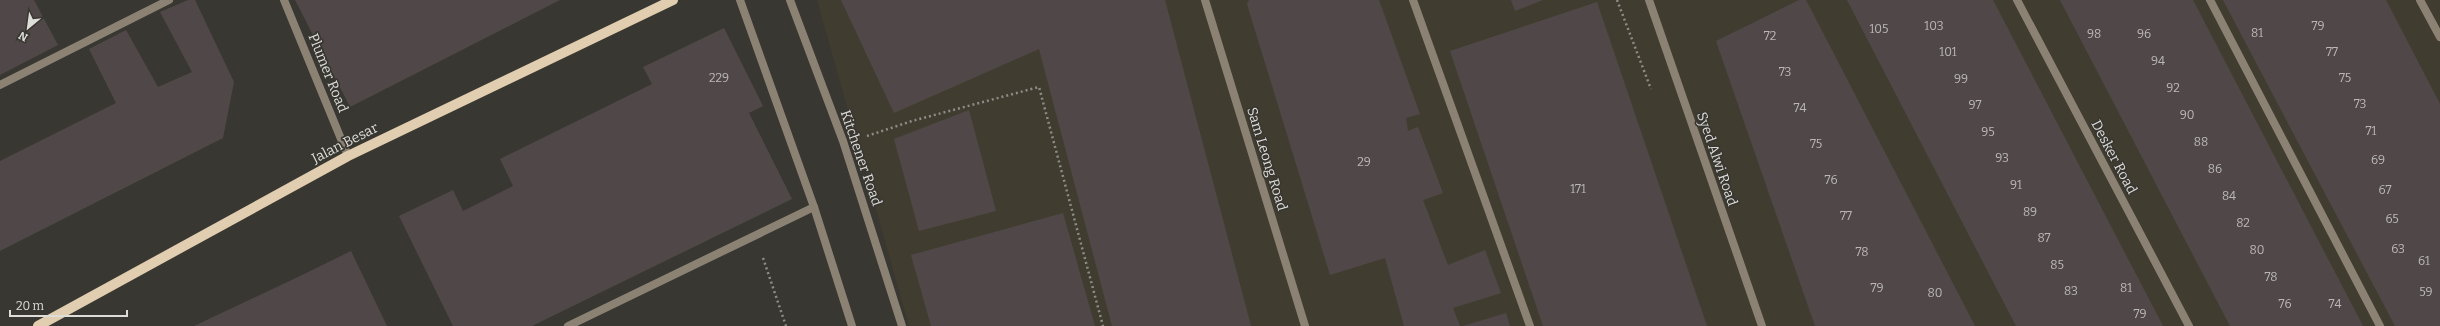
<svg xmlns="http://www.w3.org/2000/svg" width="2440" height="326" font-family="Bitter,serif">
<rect width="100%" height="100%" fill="#393731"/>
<path fill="#403d30" d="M817 0H2440V326H909Z"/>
<g fill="#504848">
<path d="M0 0H34L58 45 0 75Z"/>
<path d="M188 0H195L234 82 223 138 0 251V161L116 103 89 49 126 30 158 87 192 72 160 12Z"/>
<path d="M295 0H560L350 107Z"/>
<path d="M841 0H1165L1251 326H1112L1039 49 894 113Z"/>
<path d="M1249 0H1379L1420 114 1406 118 1408 131 1418 127 1443 193 1423 200 1448 265 1485 250 1501 293 1453 308 1460 326H1404L1385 258 1330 275 1247 4Z"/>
<path d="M1511 0H1543L1515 11Z"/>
<path d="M1799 0H1806L1975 326H1815L1716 41Z"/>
<path d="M1847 0H1993L2163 326H2016Z"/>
<path d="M2060 0H2193L2363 326H2230Z"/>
<path d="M2223 0H2386L2440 104V326H2395Z"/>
<path d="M1597 2 1707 326H1543L1450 51Z"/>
<path d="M724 28 763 106 749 113 792 199 532 326H453L399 216 453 190 463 211 513 186 500 159 652 84 643 67Z"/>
<path d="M969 110 996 211 919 231 894 139Z"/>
<path d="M1063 213 1095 326H931L911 255Z"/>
<path d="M351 251 387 326H194L298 277Z"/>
<path d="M1506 313 1510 326H1463Z"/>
</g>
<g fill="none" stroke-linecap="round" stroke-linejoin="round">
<g stroke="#8d8c87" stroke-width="2.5" stroke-dasharray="2 3" stroke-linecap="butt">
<path d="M1617 0 1651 89"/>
<path d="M867 136 912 121 1039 87 1103 326"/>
<path d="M763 258 786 326"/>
</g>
<g stroke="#8c8274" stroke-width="8">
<path d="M1413 0 1530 326"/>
<path d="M2210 0 2380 326"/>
<path d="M0 85 169 0"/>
<path d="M568 326 814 207"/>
</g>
<g stroke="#8c8274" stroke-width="8">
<path d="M284 0 348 156"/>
<path d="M1205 0 1305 326"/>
<path d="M2017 0 2189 326"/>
<path d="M2420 0 2440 37"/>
</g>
<g stroke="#8c8274" stroke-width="8">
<path d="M740 0 814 207 852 326"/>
<path d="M790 0 843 141 902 326"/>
<path d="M1649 0 1762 326"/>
</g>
<path stroke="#e1cdaf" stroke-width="10" d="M38 326 348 156 673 0"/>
</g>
<g text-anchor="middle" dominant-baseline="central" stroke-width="3.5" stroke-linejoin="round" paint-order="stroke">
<g font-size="12" fill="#bab8b5">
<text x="1934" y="26">103</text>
<text x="2318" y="26">79</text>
<text x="1879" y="29">105</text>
<text x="2257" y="33">81</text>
<text x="2094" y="34">98</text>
<text x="2144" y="34">96</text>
<text x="1770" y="36">72</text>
<text x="1948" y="52">101</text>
<text x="2332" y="52">77</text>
<text x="2158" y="61">94</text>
<text x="1785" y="72">73</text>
<text x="719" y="78">229</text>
<text x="2345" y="78">75</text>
<text x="1961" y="79">99</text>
<text x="2173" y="88">92</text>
<text x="2360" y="104">73</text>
<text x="1975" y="105">97</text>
<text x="1800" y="108">74</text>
<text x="2187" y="115">90</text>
<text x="2371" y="131">71</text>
<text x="1988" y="132">95</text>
<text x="2201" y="142">88</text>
<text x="1816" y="144">75</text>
<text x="2002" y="158">93</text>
<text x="2378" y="160">69</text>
<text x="1364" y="162">29</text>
<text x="2215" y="169">86</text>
<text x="1831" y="180">76</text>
<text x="2016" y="185">91</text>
<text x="1578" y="189">171</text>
<text x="2385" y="190">67</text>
<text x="2229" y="196">84</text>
<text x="2030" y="212">89</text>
<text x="1846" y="216">77</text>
<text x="2392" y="219">65</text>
<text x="2243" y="223">82</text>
<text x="2044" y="238">87</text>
<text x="2398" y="249">63</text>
<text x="2257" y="250">80</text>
<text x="1862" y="252">78</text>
<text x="2424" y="261">61</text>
<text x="2057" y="265">85</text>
<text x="2271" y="277">78</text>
<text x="1877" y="288">79</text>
<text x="2126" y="288">81</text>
<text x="2071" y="291">83</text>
<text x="2426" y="292">59</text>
<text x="1935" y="293">80</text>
<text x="2285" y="304">76</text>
<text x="2335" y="304">74</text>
<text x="2140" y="314">79</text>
</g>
<g font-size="14" fill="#deddd9" stroke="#393731">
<text transform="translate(328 73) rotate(68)">Plumer Road</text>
<text transform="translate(345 143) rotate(-27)">Jalan Besar</text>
<text transform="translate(2114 157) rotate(62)">Desker Road</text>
<text transform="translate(861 158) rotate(71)">Kitchener Road</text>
<text transform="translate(1267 159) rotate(73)">Sam Leong Road</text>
<text transform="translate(1717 159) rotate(71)">Syed Alwi Road</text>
</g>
</g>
<g transform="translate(28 28) rotate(209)" stroke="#393731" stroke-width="3" paint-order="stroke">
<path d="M0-3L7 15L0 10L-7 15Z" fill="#deddd9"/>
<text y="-6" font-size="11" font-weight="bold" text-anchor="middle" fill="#deddd9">N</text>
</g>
<path d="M10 310v6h117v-6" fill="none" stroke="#deddd9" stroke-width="2"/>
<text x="16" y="310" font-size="12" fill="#deddd9" stroke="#393731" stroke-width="3" paint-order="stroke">20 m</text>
</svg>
